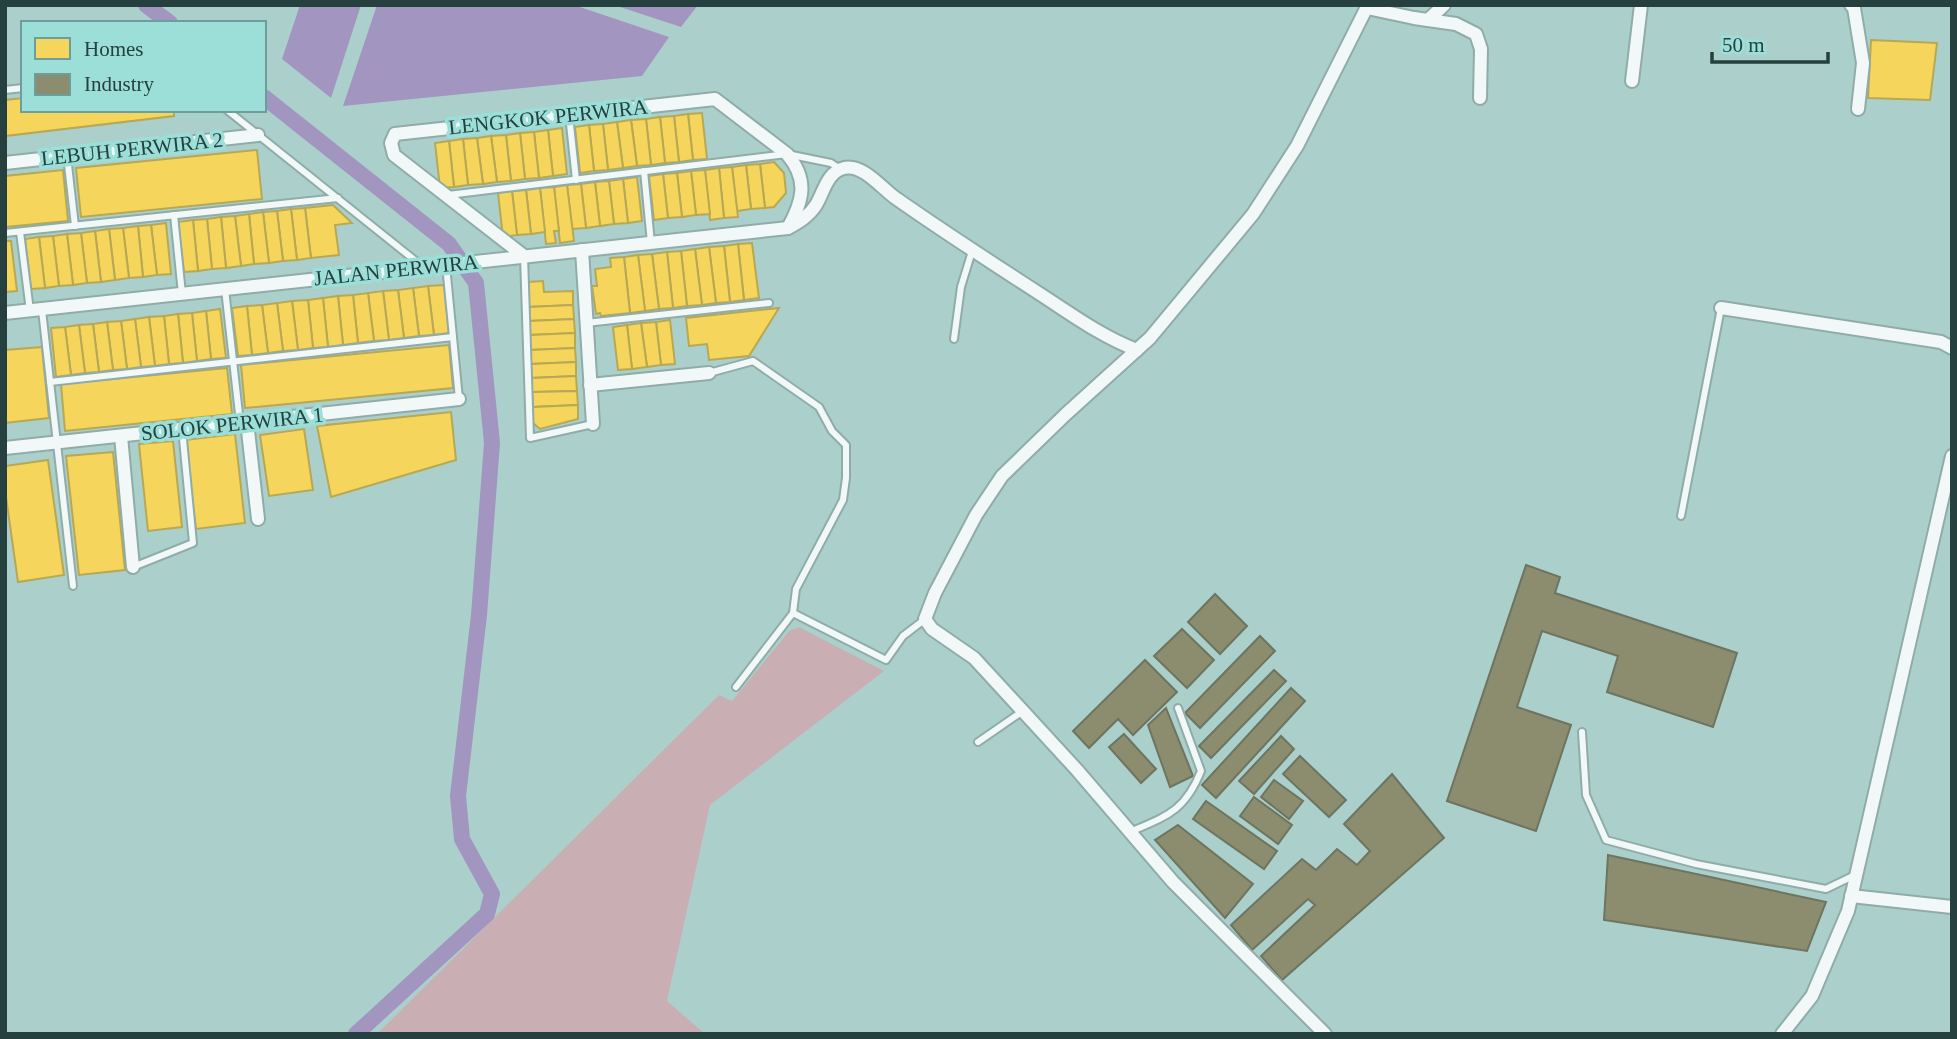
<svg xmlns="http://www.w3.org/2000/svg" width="1957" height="1039" font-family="Georgia,serif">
<rect width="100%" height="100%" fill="#abd0cc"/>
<path fill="#c9afb4" d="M799 627 884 671 710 805 667 1001 705 1034H377L719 695 732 701 789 631Z"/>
<g fill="#a295bf">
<path d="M300 5H361L331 98 282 59Z"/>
<path d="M377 5H574L669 37 642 76 343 106Z"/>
<path d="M614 5H698L681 27Z"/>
</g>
<g fill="#f6d55c" stroke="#b7a853" stroke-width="2">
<path d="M1871 40 1937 43 1930 100 1868 98Z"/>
<path d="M23 98V110H174V116L5 136V100Z"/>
<path d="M702 113 707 159 693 160 688 114Z"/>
<path d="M688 114 693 160 679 162 674 116Z"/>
<path d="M674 116 679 162 665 163 660 117Z"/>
<path d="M660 117 665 163 651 165 646 119Z"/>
<path d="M646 119 651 165 637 166 631 120Z"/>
<path d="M631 120 637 166 623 168 617 122Z"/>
<path d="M617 122 623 168 608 170 603 124Z"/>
<path d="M603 124 608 170 594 171 589 125Z"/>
<path d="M589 125 594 171 580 173 575 127Z"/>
<path d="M562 128 567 174 553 176 548 130Z"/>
<path d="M548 130 553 176 539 178 534 132Z"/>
<path d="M534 132 539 178 525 179 520 133Z"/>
<path d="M520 133 525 179 511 181 506 135Z"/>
<path d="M506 135 511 181 497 182 491 136Z"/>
<path d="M491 136 497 182 483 184 477 138Z"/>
<path d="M477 138 483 184 468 185 463 139Z"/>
<path d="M463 139 468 185 454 187 449 141Z"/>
<path d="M449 141 454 187 440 188 435 143Z"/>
<path d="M257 150 262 199 81 217 76 168Z"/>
<path d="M774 162 784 173 786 193 774 207 765 208 760 164Z"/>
<path d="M760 164 765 208 751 209 746 165Z"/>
<path d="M746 165 751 209 737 211 732 167Z"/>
<path d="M732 167 738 217 724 218 719 168Z"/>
<path d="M719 168 724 218 710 220 705 170Z"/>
<path d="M63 170 68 221 5 227V176Z"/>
<path d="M705 170 710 214 696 215 691 171Z"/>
<path d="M691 171 696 215 682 217 677 173Z"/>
<path d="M677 173 682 217 668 218 663 174Z"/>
<path d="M663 174 668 218 654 220 649 176Z"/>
<path d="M637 177 642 221 628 223 623 179Z"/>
<path d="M623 179 628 223 614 224 609 181Z"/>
<path d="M609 181 614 224 600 226 595 182Z"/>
<path d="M595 182 600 226 586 228 581 184Z"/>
<path d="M581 184 586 228 572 229 567 185Z"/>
<path d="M567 185 574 241 560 243 554 187Z"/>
<path d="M554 187 559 231H554L556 243 546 244 540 188Z"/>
<path d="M540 188 545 232 531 234 526 190Z"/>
<path d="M526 190 531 234 517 235 512 191Z"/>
<path d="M512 191 517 235 503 237 498 193Z"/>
<path d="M333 205 352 223 335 225 339 255 311 258 305 208Z"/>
<path d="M305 208 311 258 297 260 291 209Z"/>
<path d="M291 209 297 260 283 261 277 211Z"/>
<path d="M277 211 283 261 269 263 263 212Z"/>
<path d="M263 212 269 263 254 264 249 214Z"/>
<path d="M249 214 254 264 241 266 235 216Z"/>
<path d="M235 216 241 266 226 268 221 217Z"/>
<path d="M221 217 226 268 212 269 207 219Z"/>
<path d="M207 219 212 269 198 271 193 220Z"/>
<path d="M193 220 198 271 184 272 178 222Z"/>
<path d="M166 223 171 274 157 275 151 225Z"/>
<path d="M151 225 157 275 143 277 138 226Z"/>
<path d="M138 226 143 277 129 278 123 228Z"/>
<path d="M123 228 129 278 115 280 109 229Z"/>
<path d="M109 229 115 280 101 282 95 231Z"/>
<path d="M95 231 101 282 87 283 81 233Z"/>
<path d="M81 233 87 283 73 285 67 234Z"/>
<path d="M67 234 73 285 59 286 53 236Z"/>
<path d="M53 236 59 286 45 288 39 237Z"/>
<path d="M39 237 45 288 31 289 25 239Z"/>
<path d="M5 241H11L17 291 5 292Z"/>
<path d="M752 243 759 298 744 300 738 244Z"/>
<path d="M738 244 744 300 730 302 724 246Z"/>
<path d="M724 246 730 302 716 303 709 247Z"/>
<path d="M709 247 716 303 702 305 695 249Z"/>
<path d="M695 249 702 305 687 306 681 251Z"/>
<path d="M681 251 687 306 673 308 667 252Z"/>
<path d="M667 252 673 308 659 309 652 254Z"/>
<path d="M652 254 659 309 645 311 638 255Z"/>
<path d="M638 255 645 311 630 313 624 257Z"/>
<path d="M624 257 630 313 601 316 600 313 596 314 592 286H597L595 269 611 267 610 258Z"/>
<path d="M543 281 544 292 573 291V305L528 307 527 282Z"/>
<path d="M444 285 449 333 434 335 428 286Z"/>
<path d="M428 286 434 335 419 336 413 288Z"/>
<path d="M413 288 419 336 404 338 398 290Z"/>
<path d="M398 290 404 338 389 340 383 291Z"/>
<path d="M383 291 389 340 374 341 368 293Z"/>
<path d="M368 293 374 341 358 343 353 295Z"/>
<path d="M353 295 358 343 343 345 338 296Z"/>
<path d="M338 296 343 345 328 347 323 298Z"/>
<path d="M323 298 328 347 313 348 308 300Z"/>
<path d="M308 300 313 348 298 350 292 301Z"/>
<path d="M292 301 298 350 283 351 277 303Z"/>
<path d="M277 303 283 351 268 353 262 305Z"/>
<path d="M262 305 268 353 252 355 247 306Z"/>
<path d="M573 305 574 319 529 321 528 307Z"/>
<path d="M247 306 252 355 238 356 232 308Z"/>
<path d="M779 308 749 356 709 360 707 344 689 346 686 318Z"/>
<path d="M220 309 226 358 211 359 206 311Z"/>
<path d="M206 311 211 359 197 361 192 313Z"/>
<path d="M192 313 197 361 183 363 178 314Z"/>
<path d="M178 314 183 363 169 364 164 316Z"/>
<path d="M164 316 169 364 155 366 149 317Z"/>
<path d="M149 317 155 366 141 367 135 319Z"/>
<path d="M135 319 141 367 127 369 121 321Z"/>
<path d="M574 319 575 333 530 335 529 321Z"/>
<path d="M670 320 675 364 661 365 656 322Z"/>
<path d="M121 321 127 369 113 370 107 322Z"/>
<path d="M107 322 113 370 99 372 93 324Z"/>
<path d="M656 322 661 365 647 367 641 323Z"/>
<path d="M641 323 647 367 632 369 627 325Z"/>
<path d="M93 324 99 372 85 373 79 325Z"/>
<path d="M79 325 85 373 71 375 65 327Z"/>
<path d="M627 325 632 369 618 370 613 327Z"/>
<path d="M65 327 71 375 56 377 51 328Z"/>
<path d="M575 333V348L530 350V335Z"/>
<path d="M449 345 453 388 245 408 241 365Z"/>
<path d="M42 347 49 418 5 423V350Z"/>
<path d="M575 348 576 362 531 364 530 350Z"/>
<path d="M576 362V376L531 378V364Z"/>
<path d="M227 368 232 414 65 431 61 384Z"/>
<path d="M576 376 577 391 532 392 531 378Z"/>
<path d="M577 391 578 405 533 407 532 392Z"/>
<path d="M578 405V419L540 429 533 423V407Z"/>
<path d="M451 412 456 460 331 497 317 426Z"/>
<path d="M304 429 313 490 269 496 260 435Z"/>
<path d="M235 434 245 523 196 529 185 440Z"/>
<path d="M173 441 182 527 148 531 139 444Z"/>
<path d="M113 452 125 570 79 575 66 456Z"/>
<path d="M48 460 64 575 18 582 5 490V466Z"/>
</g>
<g fill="#8c8c6e" stroke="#6d7560" stroke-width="2">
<path d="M1526 565 1560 577 1555 593 1737 653 1713 727 1607 692 1618 656 1542 631 1517 707 1571 725 1536 831 1447 801Z"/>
<path d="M1215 594 1247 626 1220 654 1188 622Z"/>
<path d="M1182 629 1214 660 1187 688 1154 656Z"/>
<path d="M1260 636 1275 651 1200 728 1185 713Z"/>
<path d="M1145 660 1177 692 1133 735 1118 719 1089 748 1073 731Z"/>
<path d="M1274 670 1286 681 1211 758 1199 746Z"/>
<path d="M1291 688 1305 701 1216 798 1202 785Z"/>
<path d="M1166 708 1193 776 1170 787 1148 725Z"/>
<path d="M1124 734 1156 769 1141 783 1109 747Z"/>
<path d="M1281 736 1294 749 1254 794 1239 781Z"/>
<path d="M1300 756 1346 800 1329 817 1283 774Z"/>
<path d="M1392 774 1444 838 1282 980 1261 956 1315 905 1308 899 1252 950 1231 925 1302 859 1316 870 1337 849 1357 865 1370 851 1344 824Z"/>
<path d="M1274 780 1303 801 1289 819 1261 797Z"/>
<path d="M1254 797 1292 825 1278 844 1240 816Z"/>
<path d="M1206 801 1277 851 1264 869 1193 819Z"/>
<path d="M1178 825 1253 884 1225 918 1155 840Z"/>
<path d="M1608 855 1826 902 1807 951 1604 920Z"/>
</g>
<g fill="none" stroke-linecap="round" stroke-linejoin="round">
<g stroke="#a295bf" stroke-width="16">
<path d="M146 5 170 23"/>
<path d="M264 97 449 244 476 283 492 443 479 615 458 796 462 839 492 894 487 914 356 1034"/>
</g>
<defs>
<g id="lane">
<path d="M5 90 23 88"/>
<path d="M227 110 422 266"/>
<path d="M569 115 576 180"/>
<path d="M67 156 75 226"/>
<path d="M644 171 651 243"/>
<path d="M448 195 787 154 831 163 840 169"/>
<path d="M174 215 182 294"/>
<path d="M20 232 30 311"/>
<path d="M5 233 338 198"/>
<path d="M524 256 530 438 593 424"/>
<path d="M446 265 459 399"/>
<path d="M225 289 240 423"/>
<path d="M42 310 73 586"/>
<path d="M586 323 769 303"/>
<path d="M954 339 961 287 972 251"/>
<path d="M709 373 753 361 819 407 832 431 846 445V478L843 500 796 589 793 613"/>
<path d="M50 382 453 337"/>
<path d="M1681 516 1721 308"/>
<path d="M133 567 193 543 182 429"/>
<path d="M736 687 793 613 886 660 903 636 924 620"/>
<path d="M1582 732 1586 795 1606 840 1696 864 1826 889 1855 875"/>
<path d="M978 742 1023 711"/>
<path d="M1130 832C1167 816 1185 811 1201 771L1178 708"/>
</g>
<g id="street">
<path d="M1851 5 1854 8 1863 63 1858 109"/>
<path d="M1367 8 1414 18 1456 24 1476 34 1481 49 1480 98"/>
<path d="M1428 20 1444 5"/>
<path d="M1632 81 1641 5"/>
<path d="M5 163 258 135"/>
<path d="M582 250 593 424"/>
<path d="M524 256 394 155 391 143 395 134 715 99 787 154C809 180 803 201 788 228"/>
<path d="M1721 308 1941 342 1952 348"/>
<path d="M5 313 788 228C799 222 809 216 816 205 824 192 827 172 844 168 863 163 883 190 897 199 944 232 992 263 1040 294 1071 314 1102 337 1137 350"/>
<path d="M590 385 709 373"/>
<path d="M247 422 258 519"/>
<path d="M121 436 133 567"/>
<path d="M5 448 459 399"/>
<path d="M1851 896 1952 907"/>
<path d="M1325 1034 1173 882 1077 770 974 658 932 629 925 619 935 593 976 515 1002 476 1066 414 1150 338 1253 214 1297 146 1368 5"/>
<path d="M1782 1034 1812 996 1848 911 1952 456"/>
</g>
</defs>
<use href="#lane" stroke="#8faca9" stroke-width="10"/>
<use href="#street" stroke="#8faca9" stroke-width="16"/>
<use href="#lane" stroke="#f2f8f7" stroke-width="6"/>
<use href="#street" stroke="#f2f8f7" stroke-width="12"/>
</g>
<g text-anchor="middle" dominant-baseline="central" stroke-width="7" stroke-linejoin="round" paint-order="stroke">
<g font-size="21" fill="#25403e" stroke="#9cdfd9">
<text transform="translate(548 117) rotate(-6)">LENGKOK PERWIRA</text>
<text transform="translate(132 149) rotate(-6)">LEBUH PERWIRA 2</text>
<text transform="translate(396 270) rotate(-6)">JALAN PERWIRA</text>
<text transform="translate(232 424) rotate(-6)">SOLOK PERWIRA 1</text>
</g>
</g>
<rect width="1957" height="1039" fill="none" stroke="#25403e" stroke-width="14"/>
<rect x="21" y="21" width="245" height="91" fill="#9cdfd9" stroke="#6c9f9b" stroke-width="2"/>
<rect x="35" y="38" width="35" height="21" fill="#f6d55c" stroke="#6c9f9b" stroke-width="2"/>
<text x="84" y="56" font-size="21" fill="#25403e">Homes</text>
<rect x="35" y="74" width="35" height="21" fill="#8c8c6e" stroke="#6c9f9b" stroke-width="2"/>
<text x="84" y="91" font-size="21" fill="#25403e">Industry</text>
<path d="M1712 52v10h116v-10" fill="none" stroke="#25403e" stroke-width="3.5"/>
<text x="1722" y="52" font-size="21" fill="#25403e" stroke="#9cdfd9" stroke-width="5" paint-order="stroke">50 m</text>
</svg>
